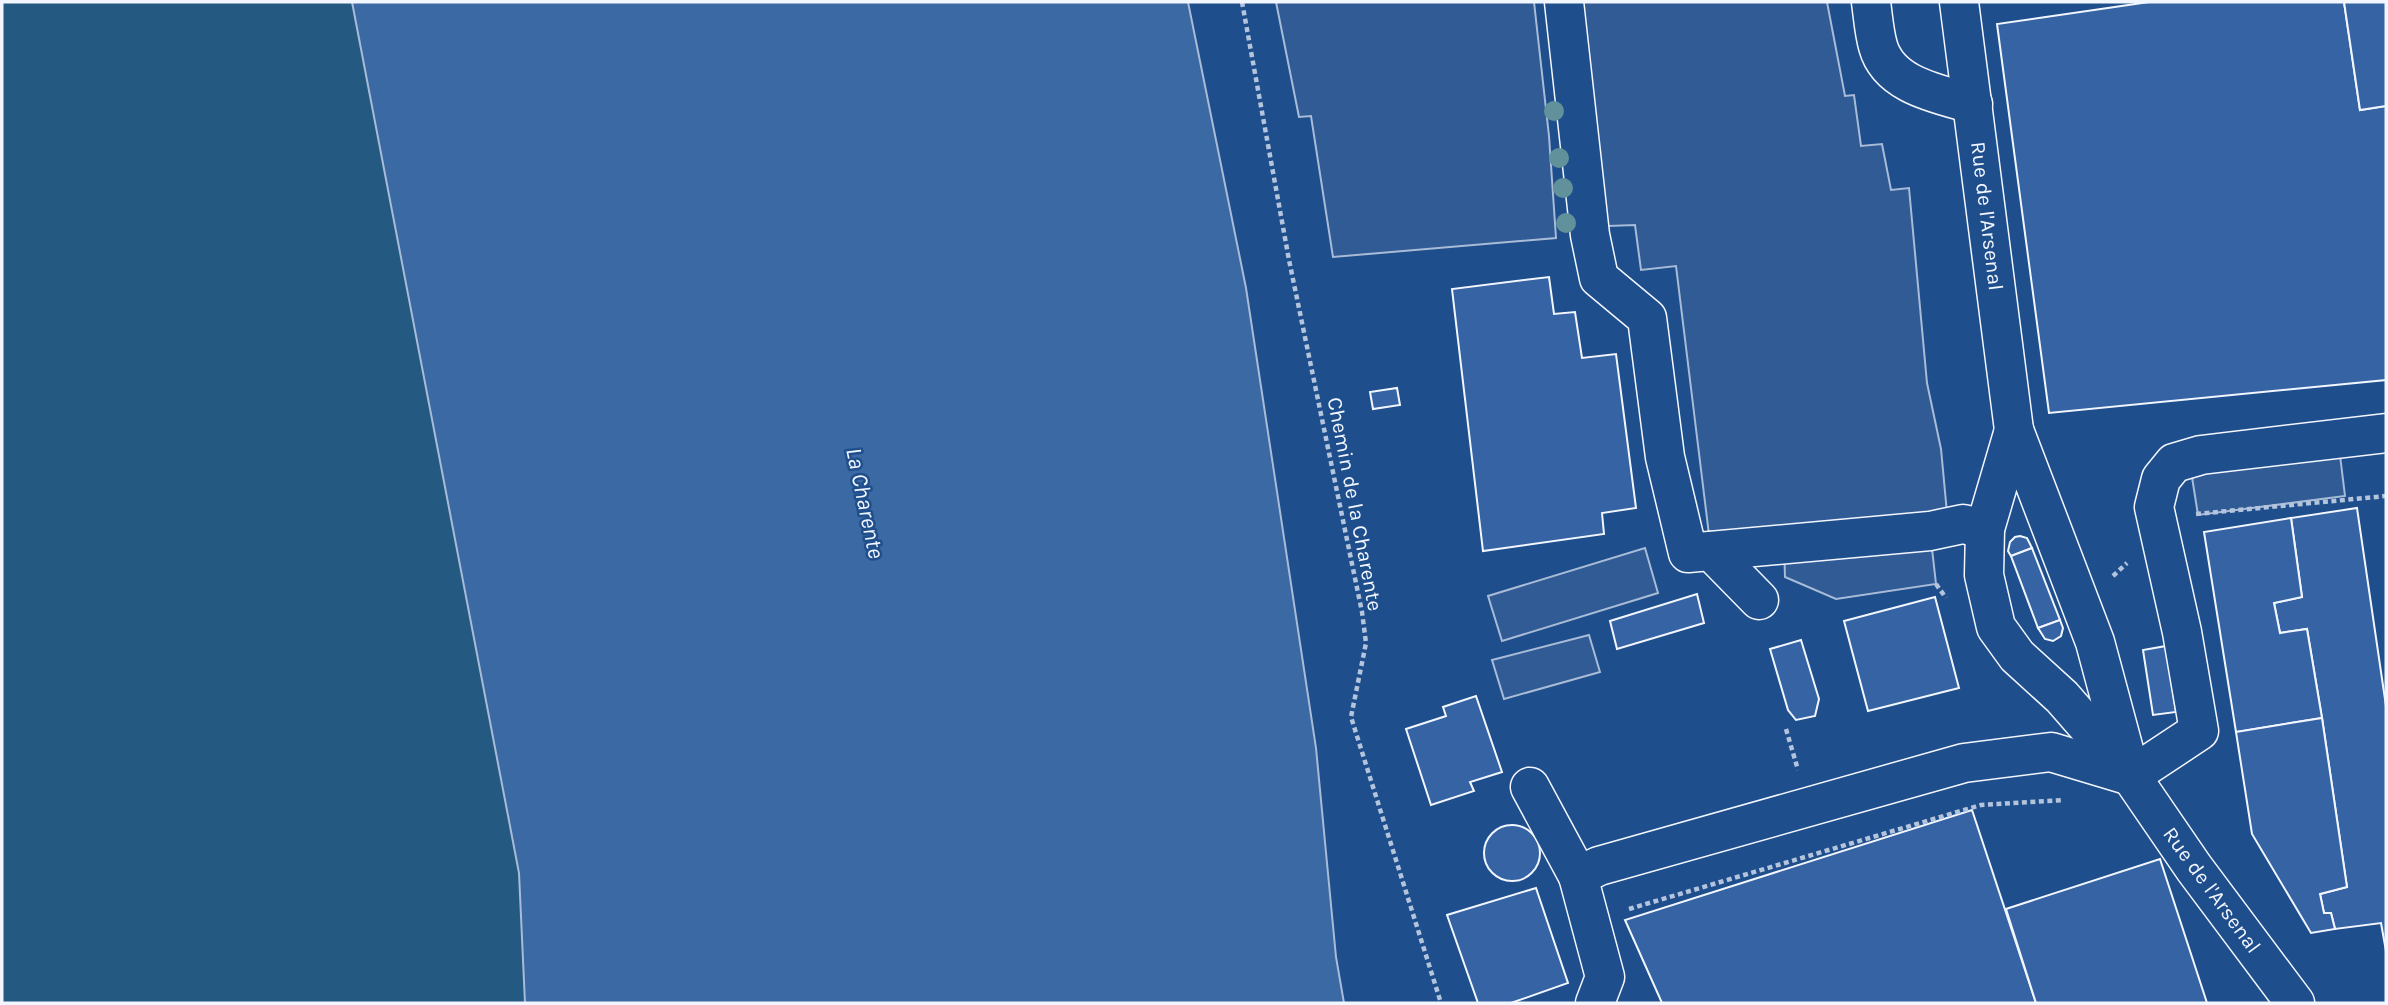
<svg xmlns="http://www.w3.org/2000/svg" width="2388" height="1005" font-family="Karla,sans-serif">
<rect width="100%" height="100%" fill="#1f4e8c"/>
<path fill="#245a82" stroke="#a8bbd7" stroke-width="2" d="M2 2H467L602 1003H2Z"/>
<g fill="#305b95" stroke="#a8bbd7" stroke-width="2">
<path d="M1276 2H1534L1549 136 1556 238 1333 257 1311 116 1299 117Z"/>
<path d="M1579 2H1827L1845 96 1854 95 1861 146 1882 144 1891 190 1909 188 1927 383 1941 449 1947 513 1930 531 1936 584 1836 599 1785 577 1784 544 1711 551 1676 266 1641 270 1635 225 1608 226Z"/>
<path d="M2338 439 2345 496 2198 515 2189 458Z"/>
<path d="M1645 548 1658 593 1502 641 1488 596Z"/>
<path d="M1589 635 1600 672 1504 699 1492 660Z"/>
</g>
<path fill="#3b69a3" stroke="#a8bbd7" stroke-width="2" d="M352 2H1188L1246 288 1316 748 1336 957 1344 1003H525L519 873Z"/>
<g fill="#3563a3" stroke="#f2f6ff" stroke-width="2">
<path d="M2149 2H2344L2360 110 2386 106V380L2049 413 1997 24Z"/>
<path d="M2344 2H2386V106L2360 110Z"/>
<path d="M1549 277 1554 314 1575 312 1582 358 1616 354 1636 508 1602 513 1604 534 1483 551 1452 289Z"/>
<path d="M1397 388 1400 405 1373 409 1370 392Z"/>
<path d="M2357 508 2386 706V951L2381 923 2335 929 2331 913H2324L2320 894 2347 887 2322 718 2307 629 2280 633 2274 603 2302 597 2291 518Z"/>
<path d="M2291 518 2302 597 2274 603 2280 633 2307 629 2322 718 2236 732 2204 532Z"/>
<path d="M2020 536 2027 538 2032 548 2011 556 2008 551 2010 542 2015 537Z"/>
<path d="M2032 548 2060 620 2038 628 2011 556Z"/>
<path d="M1697 594 1704 623 1617 649 1610 621Z"/>
<path d="M1935 597 1959 688 1868 711 1844 621Z"/>
<path d="M2060 620 2063 628 2061 636 2053 641 2045 639 2038 628Z"/>
<path d="M1801 640 1819 699 1815 716 1796 720 1788 710 1770 649Z"/>
<path d="M2166 646 2176 712 2153 715 2143 650Z"/>
<path d="M1476 696 1502 772 1470 782 1474 791 1431 805 1406 729 1446 716 1443 707Z"/>
<path d="M2322 718 2347 887 2320 894 2324 913H2331L2335 929 2311 933 2252 834 2236 732Z"/>
<path d="M1972 810 2036 1003H1662L1625 920Z"/>
<circle cx="1512" cy="853" r="28"/>
<path d="M2160 859 2207 1003H2036L2006 909Z"/>
<path d="M1536 888 1568 983 1511 1003H1478L1447 915Z"/>
</g>
<g fill="none" stroke-linecap="round" stroke-linejoin="round">
<defs>
<g id="minor">
<path d="M1564 2 1590 235 1599 278 1647 318 1665 457 1688 553 1930 531 1963 524 1985 529"/>
<path d="M1871 2C1873 16 1874 32 1878 46 1889 86 1939 94 1973 104"/>
<path d="M1959 2 2014 430"/>
<path d="M2014 430 2095 642 2131 776 2062 697 2017 656 1996 627 1984 575 1985 529Z"/>
<path d="M1711 551 1759 600"/>
<path d="M2131 776 2199 731 2182 632 2154 507 2161 479 2174 463 2201 455 2386 433"/>
<path d="M2131 776 2194 868 2295 1003"/>
<path d="M1530 787 1578 876 1599 866 1964 763 2051 752 2131 776"/>
<path d="M1578 876 1605 977 1595 1003"/>
</g>
</defs>
<use href="#minor" stroke="#f2f6ff" stroke-width="41"/>
<g stroke="#b3c4dc" stroke-width="4.5" stroke-dasharray="5 3.5" stroke-linecap="butt">
<path d="M1242 2 1289 260 1362 612 1366 643 1351 717 1441 1003"/>
<path d="M2196 514 2386 496"/>
<path d="M2113 576 2127 563"/>
<path d="M1936 584 1946 598"/>
<path d="M1786 729 1798 770"/>
<path d="M1629 909 1981 805 2063 800"/>
</g>
<use href="#minor" stroke="#1f4e8c" stroke-width="38"/>
</g>
<g fill="#61919a">
<circle cx="1554" cy="111" r="10"/>
<circle cx="1559" cy="158" r="10"/>
<circle cx="1563" cy="188" r="10"/>
<circle cx="1566" cy="223" r="10"/>
</g>
<g text-anchor="middle" dominant-baseline="central" stroke-width="5" stroke-linejoin="round" paint-order="stroke">
<g font-size="21" fill="#f2f6ff" stroke="#1f4e8c">
<text transform="translate(1987 216) rotate(83)">Rue de l'Arsenal</text>
<text transform="translate(1355 504) rotate(79)">Chemin de la Charente</text>
<text transform="translate(2212 890) rotate(54)">Rue de l'Arsenal</text>
</g>
<g font-size="23" font-style="italic" fill="#f2f6ff" stroke="#1f4e8c">
<text transform="translate(865 503) rotate(78)">La Charente</text>
</g>
</g>
<rect width="2388" height="1005" fill="none" stroke="#f2f6ff" stroke-width="7"/>
</svg>
